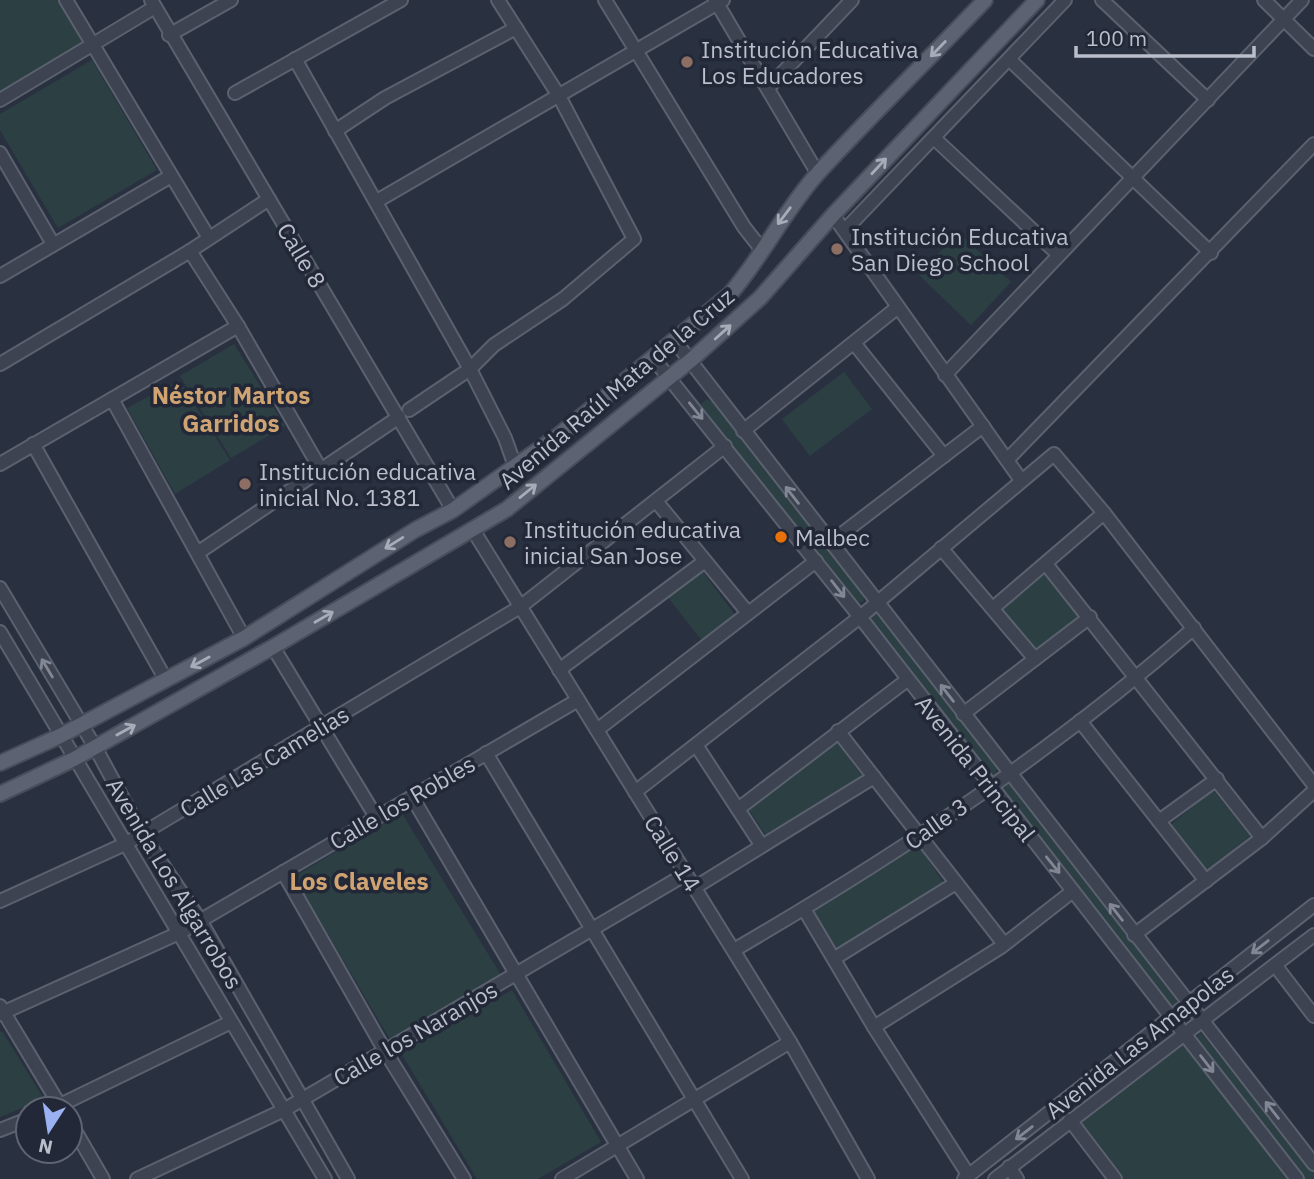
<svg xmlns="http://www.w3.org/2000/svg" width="1314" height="1179" font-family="'IBM Plex Sans',sans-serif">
<rect width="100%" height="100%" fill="#293141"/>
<g fill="#2c3f43">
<path d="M0 0H58L84 44 0 93Z"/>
<path d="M92 60 157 170 58 228 0 130V114Z"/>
<path d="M958 232 1011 282 971 325 919 275Z"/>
<path d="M234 344 285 426 231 458 180 376Z"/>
<path d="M844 372 872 409 810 456 782 419Z"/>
<path d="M179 380 230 460 175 494 127 408Z"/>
<path d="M707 399 714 403 859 587 865 595 863 602H854L704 409 701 404Z"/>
<path d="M698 572H703L735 615 703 642 667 596Z"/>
<path d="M1045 573 1084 618 1036 653 1000 610Z"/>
<path d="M877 612 998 767 995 775H990L869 620Z"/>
<path d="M836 741 862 776 767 837 749 810Z"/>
<path d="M1007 781 1177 997 1176 1004 1168 1005 999 788 1000 784Z"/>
<path d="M1213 790 1250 836 1205 873 1168 827Z"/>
<path d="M401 812 501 975 391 1041 294 877Z"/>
<path d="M915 847 920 848 943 882 941 886 834 951 811 911Z"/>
<path d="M512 990 601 1142 538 1179H477L401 1053Z"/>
<path d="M2 1031 44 1099 0 1117V1032Z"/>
<path d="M1200 1032 1314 1172V1179H1304L1195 1040Z"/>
<path d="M1187 1042 1296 1179H1124L1081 1123Z"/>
</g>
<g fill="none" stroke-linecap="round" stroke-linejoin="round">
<defs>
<g id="minor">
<path d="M66 0 209 238"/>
<path d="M151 0 453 510"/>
<path d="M605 0 744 227 762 250"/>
<path d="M715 0 818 174"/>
<path d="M1102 0 1208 100"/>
<path d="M1264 0 1314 49"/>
<path d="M169 35 231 0"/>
<path d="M295 59 470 369 505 438 515 466"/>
<path d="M1009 59 1211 253"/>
<path d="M768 88 852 0"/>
<path d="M235 93 401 0"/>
<path d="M0 100 155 7"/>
<path d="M335 131 385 98 516 28"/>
<path d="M934 138 1059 255"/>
<path d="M0 153 53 244"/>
<path d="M377 201 723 0"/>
<path d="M833 215 1021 480"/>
<path d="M845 230 1065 0"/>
<path d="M190 251 238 326 321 470"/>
<path d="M0 276 171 176"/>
<path d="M674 340 1314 1164"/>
<path d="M854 343 944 456"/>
<path d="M653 358 860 617 1297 1179"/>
<path d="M0 364 190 251 269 199"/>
<path d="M945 375 1302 0"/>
<path d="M112 399 244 638"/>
<path d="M409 410 470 369 494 345 563 299 634 239 559 96 498 0"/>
<path d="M743 431 898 307"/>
<path d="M33 444 166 680"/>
<path d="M1007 460 1314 144"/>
<path d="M0 464 238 326"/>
<path d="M656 501 748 613"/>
<path d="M473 530 790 1042 868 1179"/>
<path d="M830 543 983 426"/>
<path d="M941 548 1035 659"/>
<path d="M199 552 399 417"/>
<path d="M1046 564 1262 838"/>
<path d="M0 588 95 747 142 834 200 920 348 1179"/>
<path d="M993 608 1104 513"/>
<path d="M0 632 325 1179"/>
<path d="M273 647 376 817"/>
<path d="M559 670 705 561"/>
<path d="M963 714 1090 617"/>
<path d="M1080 721 1206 881"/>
<path d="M597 730 816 561"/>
<path d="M838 731 1004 944"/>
<path d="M696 745 762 846"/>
<path d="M486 753 742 1179"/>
<path d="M635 792 860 617 1054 454 1104 513 1314 785"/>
<path d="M412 797 637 1179"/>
<path d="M738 809 907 680"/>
<path d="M1159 821 1217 779"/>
<path d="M283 872 385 1051 464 1179"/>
<path d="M694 888 874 777"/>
<path d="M0 901 125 844 520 607 725 446"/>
<path d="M804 909 874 1027 969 1176"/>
<path d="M1134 935 1262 838 1314 791"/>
<path d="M734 950C895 856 1053 752 1194 628"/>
<path d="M835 958 956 883"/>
<path d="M1275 965 1314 1016"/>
<path d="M0 1006 62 1109"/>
<path d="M0 1014 179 933 578 700"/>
<path d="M874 1027 1001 947 1073 891"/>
<path d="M52 1109 231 1022"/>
<path d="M1070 1120 1115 1179"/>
<path d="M70 1122 103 1179"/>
<path d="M0 1130 28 1119"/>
<path d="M1009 1167 1017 1179"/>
<path d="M137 1179 284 1110 686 874"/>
<path d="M562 1179 790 1042"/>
<path d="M964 1179 1314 905"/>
<path d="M995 1179 1314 935"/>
</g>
<g id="major">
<path d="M0 763 60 736 244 638 415 530 453 510 559 435 730 294C763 256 784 211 818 173 872 114 930 58 985 0"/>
<path d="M0 794 74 759 273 647 507 509 691 360 760 298 833 215 1037 0"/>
</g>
</defs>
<use href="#minor" stroke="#5b616f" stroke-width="16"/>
<use href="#major" stroke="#474c5b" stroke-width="18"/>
<use href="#minor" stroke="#3d4351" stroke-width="12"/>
<use href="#major" stroke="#5c6271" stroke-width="14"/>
</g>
<defs><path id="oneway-shaft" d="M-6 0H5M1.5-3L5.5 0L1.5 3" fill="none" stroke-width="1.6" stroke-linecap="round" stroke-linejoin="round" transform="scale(1.75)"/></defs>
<g stroke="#a7acb9">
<use href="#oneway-shaft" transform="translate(938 49) rotate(134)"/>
<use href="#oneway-shaft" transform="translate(879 166) rotate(-47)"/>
<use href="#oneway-shaft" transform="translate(784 216) rotate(127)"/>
<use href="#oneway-shaft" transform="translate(723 332) rotate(-42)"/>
<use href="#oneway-shaft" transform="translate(528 491) rotate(-39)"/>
<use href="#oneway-shaft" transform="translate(394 543) rotate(148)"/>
<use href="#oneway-shaft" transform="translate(324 617) rotate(-30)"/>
<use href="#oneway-shaft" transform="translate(200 662) rotate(151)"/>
<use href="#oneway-shaft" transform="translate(126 730) rotate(-29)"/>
</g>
<g stroke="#828794">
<use href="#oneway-shaft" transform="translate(696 411) rotate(51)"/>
<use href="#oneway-shaft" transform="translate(792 495) rotate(-128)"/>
<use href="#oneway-shaft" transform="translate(838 589) rotate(52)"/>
<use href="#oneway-shaft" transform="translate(47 668) rotate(-121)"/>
<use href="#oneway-shaft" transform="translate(947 693) rotate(-128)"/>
<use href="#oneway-shaft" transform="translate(1053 865) rotate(51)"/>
<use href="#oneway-shaft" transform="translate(1116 912) rotate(-128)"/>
<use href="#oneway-shaft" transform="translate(1260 947) rotate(142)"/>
<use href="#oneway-shaft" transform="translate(1207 1064) rotate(52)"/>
<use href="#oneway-shaft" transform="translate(1272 1110) rotate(-128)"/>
<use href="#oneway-shaft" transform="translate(1024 1133) rotate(142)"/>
</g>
<g fill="#8d6e63" stroke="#222837" stroke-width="2.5">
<circle cx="687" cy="62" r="7"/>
<circle cx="837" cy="249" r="7"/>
<circle cx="245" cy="484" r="7"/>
<circle cx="510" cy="542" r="7"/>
</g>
<circle fill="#e8710a" stroke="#222837" stroke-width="2.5" cx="781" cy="537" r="7"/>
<g text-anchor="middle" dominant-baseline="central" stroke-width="7" stroke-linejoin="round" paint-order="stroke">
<g font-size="23" fill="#babfcb" stroke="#222837" text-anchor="start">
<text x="701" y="49">Institución Educativa<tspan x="701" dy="26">Los Educadores</tspan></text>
<text x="851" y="236">Institución Educativa<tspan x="851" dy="26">San Diego School</tspan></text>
<text x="259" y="471">Institución educativa<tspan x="259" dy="26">inicial No. 1381</tspan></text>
<text x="524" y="529">Institución educativa<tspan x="524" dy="26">inicial San Jose</tspan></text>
<text x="795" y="537">Malbec</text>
</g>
<g font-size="23" fill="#babfcb" stroke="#222837">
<text transform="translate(302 255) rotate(59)">Calle 8</text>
<text transform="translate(616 388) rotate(-40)">Avenida Raúl Mata de la Cruz</text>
<text transform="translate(264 761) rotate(-31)">Calle Las Camelias</text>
<text transform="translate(976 768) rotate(52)">Avenida Principal</text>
<text transform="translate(402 802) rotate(-30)">Calle los Robles</text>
<text transform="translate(936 823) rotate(-35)">Calle 3</text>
<text transform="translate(673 853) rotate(58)">Calle 14</text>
<text transform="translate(175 883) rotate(59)">Avenida Los Algarrobos</text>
<text transform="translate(415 1033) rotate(-30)">Calle los Naranjos</text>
<text transform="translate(1139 1042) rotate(-38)">Avenida Las Amapolas</text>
</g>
<g font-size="24" font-weight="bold" fill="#cfa472" stroke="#222837">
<text x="231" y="395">Néstor Martos<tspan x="231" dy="28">Garridos</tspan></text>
<text x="359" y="881">Los Claveles</text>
</g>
</g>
<g transform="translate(49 1130) rotate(192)"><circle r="33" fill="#222837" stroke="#5f6472" stroke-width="2"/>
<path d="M0-5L12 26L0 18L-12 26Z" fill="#9ab2f1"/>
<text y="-10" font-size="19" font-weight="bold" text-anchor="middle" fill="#babfcb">N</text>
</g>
<path d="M1076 46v10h178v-10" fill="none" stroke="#babfcb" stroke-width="3.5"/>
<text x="1086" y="46" font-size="21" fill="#babfcb" stroke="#222837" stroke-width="5" paint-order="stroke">100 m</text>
</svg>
